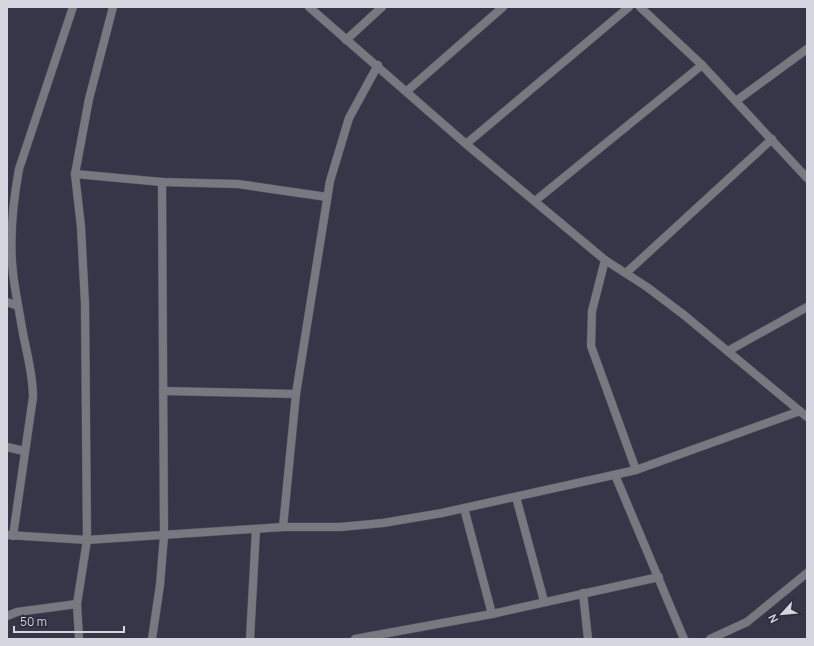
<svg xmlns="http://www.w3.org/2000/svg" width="814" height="646" font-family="Manrope,sans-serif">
<rect width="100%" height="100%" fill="#353647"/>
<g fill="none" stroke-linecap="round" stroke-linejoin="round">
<defs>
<g id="minor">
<path d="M309 7 466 144 605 260 647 287 684 315 807 417"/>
<path d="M640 7 702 65 807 178"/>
<path d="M346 40 382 7"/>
<path d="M407 91 503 7"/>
<path d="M736 101 807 49"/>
<path d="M466 144 629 7"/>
<path d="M75 174 89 99 113 7"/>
<path d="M535 201 702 65"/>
<path d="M605 260 592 311 591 346 636 470"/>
<path d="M626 273 772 139"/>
<path d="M7 302 18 306"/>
<path d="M728 351 807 307"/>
<path d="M163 391 296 394"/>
<path d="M7 447 24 451"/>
<path d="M615 475 684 639"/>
<path d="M516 497 544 601"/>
<path d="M464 508 492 614"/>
<path d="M283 527 296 394 330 181 349 118 378 65"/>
<path d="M7 535 87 540 283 527H340L383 523 442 513 636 470 800 411"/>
<path d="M13 536 33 397C33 373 26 351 22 328 19 309 15 291 13 273 9 239 13 202 19 169L73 7"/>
<path d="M583 593 588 639"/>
<path d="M7 616 17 612 77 604"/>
<path d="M79 639 77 604 87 540 85 304 81 227 75 174 162 182 238 184 327 197"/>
<path d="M152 639 160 585 164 536 162 182"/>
<path d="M250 639 256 529"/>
<path d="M355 639 492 614 659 577"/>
<path d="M710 639 747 622 807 573"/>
</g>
</defs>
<use href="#minor" stroke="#525363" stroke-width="9"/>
<use href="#minor" stroke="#787881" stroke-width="8"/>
</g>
<rect width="814" height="646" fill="none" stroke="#d6d6e1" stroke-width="16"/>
<g transform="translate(782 614) rotate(243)" stroke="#2b2c3c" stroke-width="3" paint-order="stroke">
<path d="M0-3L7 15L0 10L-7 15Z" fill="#d6d6e1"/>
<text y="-6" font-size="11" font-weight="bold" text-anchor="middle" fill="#d6d6e1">N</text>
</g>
<path d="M14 626v6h110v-6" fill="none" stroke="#d6d6e1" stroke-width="2"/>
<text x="20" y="626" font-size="12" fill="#d6d6e1" stroke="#2b2c3c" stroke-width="3" paint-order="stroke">50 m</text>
</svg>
